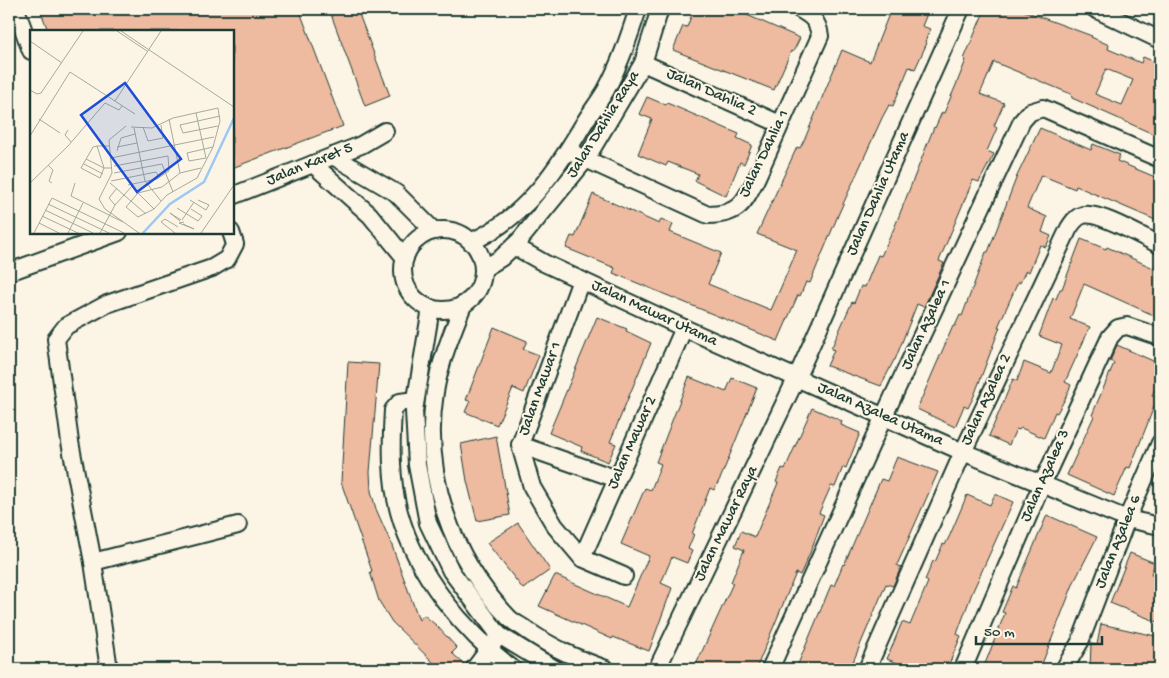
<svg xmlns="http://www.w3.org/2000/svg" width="1169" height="678" font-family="'Gochi Hand',sans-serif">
<rect width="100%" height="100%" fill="#fcf5e5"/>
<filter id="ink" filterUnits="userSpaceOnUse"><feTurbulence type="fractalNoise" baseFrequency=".02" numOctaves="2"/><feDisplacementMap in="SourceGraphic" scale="10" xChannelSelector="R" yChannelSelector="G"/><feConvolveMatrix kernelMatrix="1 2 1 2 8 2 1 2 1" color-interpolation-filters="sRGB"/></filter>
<g filter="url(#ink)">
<g fill="#eebaa0" stroke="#1f3d34" fill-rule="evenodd">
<path d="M40 9H299L343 126 232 168V31H48Z"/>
<path d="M329 9H357L390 96 365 106Z"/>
<path d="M694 9H733L800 38 793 52 791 51 774 90 673 50 683 26 687 27Z"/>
<path d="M891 9H929L922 26 930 29 925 42 927 43 915 69 909 67 893 106 889 105 882 118 839 213 810 283 806 282 800 296 798 295 778 341 613 273 615 268 566 248 571 236 575 237 593 194 659 224 661 219 673 224 670 232 721 253 708 284 771 310 797 250 757 234 797 147 800 148 806 136 842 50 870 62Z"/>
<path d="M985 9H1019L1092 36 1091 37 1109 45 1108 49 1141 63 1143 57 1160 64V137L1072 98 1071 94 994 62 980 94 1004 103 994 126 997 128 987 151 994 154 979 182 973 180 939 261 944 263 924 307 917 304 895 360H894L881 386 827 366 834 350 831 349 852 302 854 303 861 286 865 287 878 255 881 256 895 226 934 127 935 128 942 112 944 113 956 85 966 60 964 59ZM1106 69 1133 80 1122 105 1095 94Z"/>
<path d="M647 97 666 105 667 103 739 134 737 138 752 145 744 164 740 162 726 196 695 181 698 174 668 162 666 166 638 154 652 119 639 114Z"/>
<path d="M1040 128 1091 150 1093 144 1120 155 1117 161 1160 179V222L1076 186 1075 189 1041 175 1027 208 1047 217 1042 232 1051 236 1046 247 1040 245 1029 272 1026 270 1020 283 1018 282 998 327H1000L974 396 968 408 964 406 955 427 917 409 953 326H955L960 315 962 316 986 252H988L1017 176Z"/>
<path d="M1081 239 1106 249 1107 247 1160 271V318L1084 284 1070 319 1090 327 1065 382 1071 385 1065 399 1057 413 1055 412 1044 438 1021 428 1019 430 1016 429 1009 445 989 436 1013 379 1017 381 1024 362 1051 373 1062 345 1039 336 1053 298 1056 299 1060 289H1062Z"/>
<path d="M597 317 627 329 626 331 651 343 610 442 616 444 608 462 581 451 582 447 549 433Z"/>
<path d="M494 327 527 341 523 349 539 355 524 393 513 388 497 425 465 412 470 401 466 400Z"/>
<path d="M1117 345 1160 364V375L1152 396 1157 398 1147 425 1130 468 1127 467 1114 496 1067 475 1094 416 1092 415 1114 363 1110 361Z"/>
<path d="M348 362 379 364 370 472 371 491 376 509 391 543 419 620 424 615 437 626 457 648 452 653 465 665 464 669H440L392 622 379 601 370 572 372 571 341 482Z"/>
<path d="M689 377 726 392 732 378 757 388 721 477 714 490 710 488 692 534H694L688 549 692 551 687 563 672 557 661 583 672 588 649 651 613 637 612 639 539 606 555 575 627 607 649 556 621 544 645 488 651 490 661 464 656 462Z"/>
<path d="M812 408 842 421 841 425 860 433 846 468 843 467 835 487 831 486 819 513 824 515 810 553 800 575 796 573 756 669H694L733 583 731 582 744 550 735 546 741 531 755 537 778 483 776 482 782 468 785 469Z"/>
<path d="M496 436 510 515 477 521 467 481 461 444Z"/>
<path d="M897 457 938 472 897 565 901 567 893 586 886 584 850 669H796L831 585 834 586 843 564 844 565 881 479 887 481Z"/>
<path d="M995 494 1013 502 972 593 957 634 961 636 947 669H912L887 659 902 622 910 625 928 582 925 580 933 561 935 562 943 544 945 545 950 535 967 495 990 505Z"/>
<path d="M1047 515 1097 537 1074 582 1040 669H983L1005 613 1002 612 1013 586 1016 588Z"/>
<path d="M518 523 550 570 523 589 487 543Z"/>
<path d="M1130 553 1155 563 1151 574 1160 577V623L1110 603Z"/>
<path d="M1101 624 1160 637V669H1090L1091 644 1097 645Z"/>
</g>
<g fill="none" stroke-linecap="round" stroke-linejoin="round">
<defs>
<g id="street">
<path d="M16 9 31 51"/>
<path d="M1095 9 1160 40"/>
<path d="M643 63 780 124"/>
<path d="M568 151 708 215C739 215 744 203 757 177L820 36C818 21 812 16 799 9"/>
<path d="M333 156 396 193 434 231"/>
<path d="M313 164 370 215 405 258"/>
<path d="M232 196 361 145 385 131"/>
<circle cx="443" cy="270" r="40"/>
<path d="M471 242C524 218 554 174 583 125 590 113 599 102 606 90 620 64 629 37 638 9"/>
<path d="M514 246 544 263 684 328 963 452 1127 519 1160 526"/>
<path d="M483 269 501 258 519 241 586 159 643 63 660 9"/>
<path d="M9 272 119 232"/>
<path d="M581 280 520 445 532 487 555 526 582 558 624 576"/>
<path d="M463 305C452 333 440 362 435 392 422 474 451 558 509 618 514 623 522 626 528 631 555 649 575 658 606 669"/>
<path d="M431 308 414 411 417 465 428 523 451 571 499 635 555 669"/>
<path d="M415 400 400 402 393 410C391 444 390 478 399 512 416 574 463 631 513 669"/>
<path d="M520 445 617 479"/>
<path d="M582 558 684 328"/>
<path d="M93 562 238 525"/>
<path d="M109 669 93 562 70 442 56 339 66 326 107 304 212 268 227 259 235 244 231 232"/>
<path d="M474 669 495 641"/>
<path d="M657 669 796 379 961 9"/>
<path d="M770 669 884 416 1022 121 1030 112 1043 108 1160 159"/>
<path d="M867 669 963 452 1069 228C1073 222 1076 217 1083 215 1099 211 1144 238 1160 245"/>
<path d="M963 669 1042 484 1110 337 1118 328 1127 326 1160 337"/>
<path d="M1064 669 1080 642 1127 519 1160 443"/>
</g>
</defs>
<use href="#street" stroke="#1f3d34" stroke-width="20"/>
<use href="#street" stroke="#fcf5e5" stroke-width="16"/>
</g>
</g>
<g text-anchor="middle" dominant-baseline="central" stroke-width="4" stroke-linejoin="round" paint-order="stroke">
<g font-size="16" fill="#1f3d34" stroke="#fcf5e5">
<text transform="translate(711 93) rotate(24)">Jalan Dahlia 2</text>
<text transform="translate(604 125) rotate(-58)">Jalan Dahlia Raya</text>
<text transform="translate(765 154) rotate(-64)">Jalan Dahlia 1</text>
<text transform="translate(310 165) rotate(-22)">Jalan Karet 5</text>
<text transform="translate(879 194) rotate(-66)">Jalan Dahlia Utama</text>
<text transform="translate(654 314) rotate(25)">Jalan Mawar Utama</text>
<text transform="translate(927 325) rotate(-65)">Jalan Azalea 1</text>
<text transform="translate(541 389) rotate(-70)">Jalan Mawar 1</text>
<text transform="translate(987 400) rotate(-65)">Jalan Azalea 2</text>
<text transform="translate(880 415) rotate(24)">Jalan Azalea Utama</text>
<text transform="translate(633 443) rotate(-66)">Jalan Mawar 2</text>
<text transform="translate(1046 476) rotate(-66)">Jalan Azalea 3</text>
<text transform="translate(727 524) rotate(-64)">Jalan Mawar Raya</text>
<text transform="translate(1119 542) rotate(-68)">Jalan Azalea 6</text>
</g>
</g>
<g transform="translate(30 30)">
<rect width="204" height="204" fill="#fcf5e5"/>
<path fill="none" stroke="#9bc8f5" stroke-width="2.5" d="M113 203 140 174 174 152 204 88"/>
<path fill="none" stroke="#a4ab9e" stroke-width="1" d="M87 1 117 21M91 1 204 77M0 11 32 33M0 60 7 64 11 63 53 1M85 71 131 1M166 83 176 128M9 89 30 103M139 89 150 143M96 96 79 110 82 143 69 169 75 179 109 203M188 96 153 103 150 95 190 86M101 97 122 98 143 88 188 78M113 97 118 111 133 108 131 95M104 98 115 151 131 171M38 100 35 105 41 112M0 106 40 42 105 84M67 116 74 138 70 148 51 138 63 117 67 116H79M87 117 107 113M87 121 91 108 105 104M81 128 184 107M176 128 159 131 157 123 183 117M56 129 74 138H82M54 134 73 144M18 135 23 140 19 151 22 153M84 136 138 126 139 141 127 149 98 155M84 143 132 134 143 162M150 143 132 157 108 163 96 177 108 187 124 179 137 165 167 148 183 117 190 91 188 78M150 143 171 138M81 151 126 142 129 147M0 153 38 116 75 73 89 80 92 76M45 153 41 166 93 192M80 153 116 184M108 163 124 179M160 170 176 180 179 175 168 170M18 174 79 203M85 175 79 168 87 158M147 178 168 191 172 186 161 179M15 180 63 203M12 186 48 203M152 190 164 172M150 191 140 183 151 190M9 193 29 203M153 194 164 199 149 193 154 192M4 203 22 168 94 203M38 203 53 173M70 203 85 175 103 155M145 203 131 192 135 189 148 197M171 203 204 155"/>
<path fill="#1d4ed8" fill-opacity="0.15" stroke="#1d4ed8" stroke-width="2.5" d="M95 53 151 129 107 162 51 85Z"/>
<rect width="204" height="204" fill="none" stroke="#1f3d34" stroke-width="2.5"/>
</g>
<rect width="1169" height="678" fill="none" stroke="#fcf5e5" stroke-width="30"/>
<rect x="15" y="15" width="1139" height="648" fill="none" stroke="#1f3d34" stroke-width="2" filter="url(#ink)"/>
<path d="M976 636v8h126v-8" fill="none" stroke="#1f3d34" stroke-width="2.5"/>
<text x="984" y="636" font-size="15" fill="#1f3d34" stroke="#fcf5e5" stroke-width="4" paint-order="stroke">50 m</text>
</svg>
